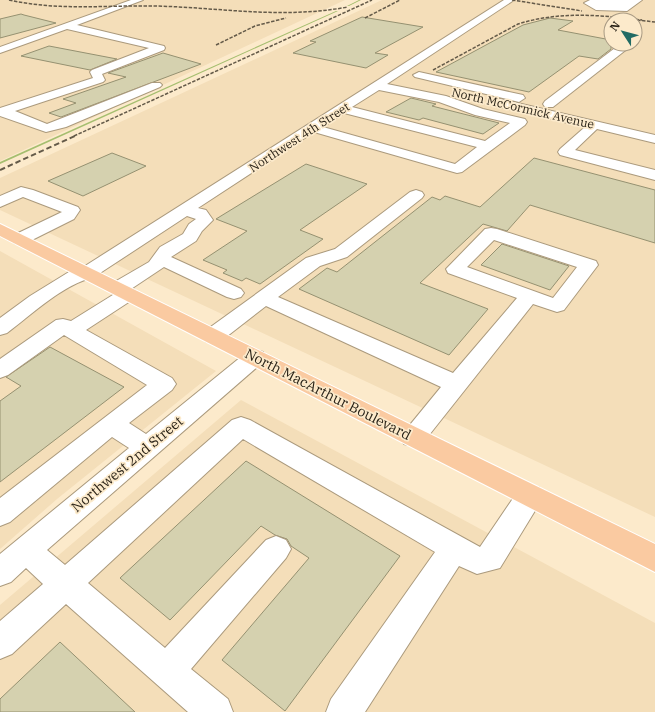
<svg xmlns="http://www.w3.org/2000/svg" width="655" height="712" font-family="'IBM Plex Serif',serif">
<rect width="100%" height="100%" fill="#fceacb"/>
<g fill="#f4deb9" fill-rule="evenodd">
<path d="M0 0H345L0 161Z"/>
<path d="M382 0H655V517L0 210V178ZM611 20H635V44H611Z"/>
<path d="M0 251 216 371 57 499 0 549Z"/>
<path d="M241 400 655 623V712H0V605Z"/>
</g>
<g fill="none" stroke-linecap="round" stroke-linejoin="round">
<g fill="#a5be6f" fill-rule="evenodd">
<path d="M359 0H361L349 6H347Z"/>
<path d="M336 11H338L0 164V162Z"/>
</g>
</g>
<g fill="#d5d1af" stroke="#959171">
<path d="M21 14 24 15 56 23 0 38V19Z"/>
<path d="M362 17 423 27 375 53 388 55 366 68 293 53 316 42 310 41Z"/>
<path d="M550 18 573 21 558 30 611 40V49L598 59 579 56 529 92 436 72 523 25Z"/>
<path d="M49 46 117 59 90 70 21 56Z"/>
<path d="M163 53 201 64 61 117 49 113 76 103 63 99 126 77 108 73Z"/>
<path d="M411 98 436 104 432 106 499 123 483 134 423 118 419 120 386 112Z"/>
<path d="M112 153 146 166 83 196 48 181Z"/>
<path d="M534 158 655 190V243L530 205 507 231 483 224 420 283 488 309 449 355 299 289 327 268 337 272 432 197 440 200 445 196 480 207Z"/>
<path d="M306 164 367 184 300 230 323 239 260 284 246 278 242 281 223 273 227 270 203 260 247 231 216 219Z"/>
<path d="M502 244 569 266 550 290 481 265Z"/>
<path d="M50 347 124 387 0 482V401L21 386 6 377Z"/>
<path d="M246 461 400 556 285 711 222 660 309 558 291 546 287 539 275 535 261 526 170 620 120 578Z"/>
<path d="M60 642 135 712H0V699Z"/>
</g>
<g fill="none" stroke-linecap="round" stroke-linejoin="round">
<defs>
<g id="minor">
<path d="M131 0H143L77 25 164 46 165 48 164 50 102 74 105 80 103 82 15 111 47 124 152 83H160L162 85 160 87 66 127 46 132 0 116V108L93 78 90 72 92 70 149 48 67 29 0 53V47Z"/>
<path d="M504 0H514L387 84 446 96 483 109 525 119 527 122 525 125 462 172 457 173 314 132 198 208 206 210 213 220 202 231 196 241 171 257 241 289 244 293 241 297 234 299 227 297 164 267 131 289 135 290 138 294 135 298 86 330 172 378 176 384 172 390 129 423 146 434 247 352 255 350 263 352 266 357 263 362 47 550 65 565 232 420 241 417 250 420 480 547 520 488 530 485 540 488 544 496 500 568 477 574 459 566 365 712H326L331 699 435 552 243 439 88 583 165 648 266 540 276 536 286 540 291 549 286 558 191 669 228 699 233 712H188L66 604 12 654 0 659V621L43 584 26 568 11 582 0 586V554L129 448 112 437 10 522 0 526V498L147 385 64 335 8 375 0 378V359L56 320 63 319 71 321 116 293 111 292 108 288 111 284 149 262 160 247 183 234 189 224 196 219 187 216 94 277C64 284 32 314 7 333L0 335V318L30 296 77 267 85 266ZM379 90 439 102 475 115 510 123 485 141 352 107ZM344 113 477 147 455 164 323 127Z"/>
<path d="M590 0H642L627 11 596 10 584 3ZM596 4H598L625 5 598 4Z"/>
<path d="M623 44 628 47 627 49 553 107H545L543 104 545 101 619 45Z"/>
<path d="M419 72 523 95 525 98 519 102 415 77 413 75Z"/>
<path d="M500 99 655 135V143L597 129 575 150 655 170V180L560 155 558 152 560 149 585 127 496 106 494 103 496 100Z"/>
<path d="M21 187 33 190 78 207 80 210 74 219 26 243 20 244 14 243 11 239 14 235 62 212 23 197 0 207V196Z"/>
<path d="M416 190 422 192 424 195 422 198 347 257 320 266 278 297 453 373 517 298 448 273 446 269 485 229 491 228 497 229 596 261 598 265 564 310 557 312 533 304 422 444 413 446 404 444 400 437 441 387 266 306 221 341 213 343 205 341 202 336 205 331 306 258 335 249 410 192ZM494 240 577 267 553 298 467 267Z"/>
</g>
<path id="major" d="M0 224 655 544V572L0 236Z"/>
</defs>
<use href="#minor" stroke="#ab9a7d" stroke-width="2"/>
<use href="#major" stroke="#fff" stroke-width="2"/>
<use href="#minor" fill="#fff" fill-rule="evenodd"/>
<use href="#major" fill="#facaa1" fill-rule="evenodd"/>
<g stroke="#645a49" stroke-width="1.5" stroke-dasharray="3.5 1.5" stroke-linecap="butt">
<path d="M9 0C58 11 107 5 157 6 223 8 283 19 348 7"/>
<path d="M512 0 582 11"/>
<path d="M365 18 400 0"/>
<path d="M637 20 655 22"/>
<path d="M216 45 255 26 286 18"/>
<path d="M433 70 518 24C559 11 600 15 642 20"/>
<path d="M74 136 372 0"/>
</g>
<path stroke="#645a49" stroke-width="2" stroke-dasharray="5.5 3" stroke-linecap="butt" d="M0 170 77 135"/>
</g>
<g text-anchor="middle" dominant-baseline="central" stroke-width="3.5" stroke-linejoin="round" paint-order="stroke">
<g font-size="12" fill="#2a2318" stroke="#fceacb">
<text transform="translate(523 108) rotate(13)">North McCormick Avenue</text>
<text transform="translate(299 137) rotate(-33)">Northwest 4th Street</text>
</g>
<g font-size="14" fill="#2a2318" stroke="#fceacb">
<text transform="translate(328 394) rotate(27)">North MacArthur Boulevard</text>
<text transform="translate(127 464) rotate(-40)">Northwest 2nd Street</text>
</g>
</g>
<g transform="translate(623 32) rotate(306)"><circle r="19" fill="#fceacb" stroke="#a89a83"/>
<path d="M0-3L7 15L0 10L-7 15Z" fill="#216b64"/>
<text y="-6" font-size="11" font-weight="bold" text-anchor="middle" fill="#2a2318">N</text>
</g>
</svg>
